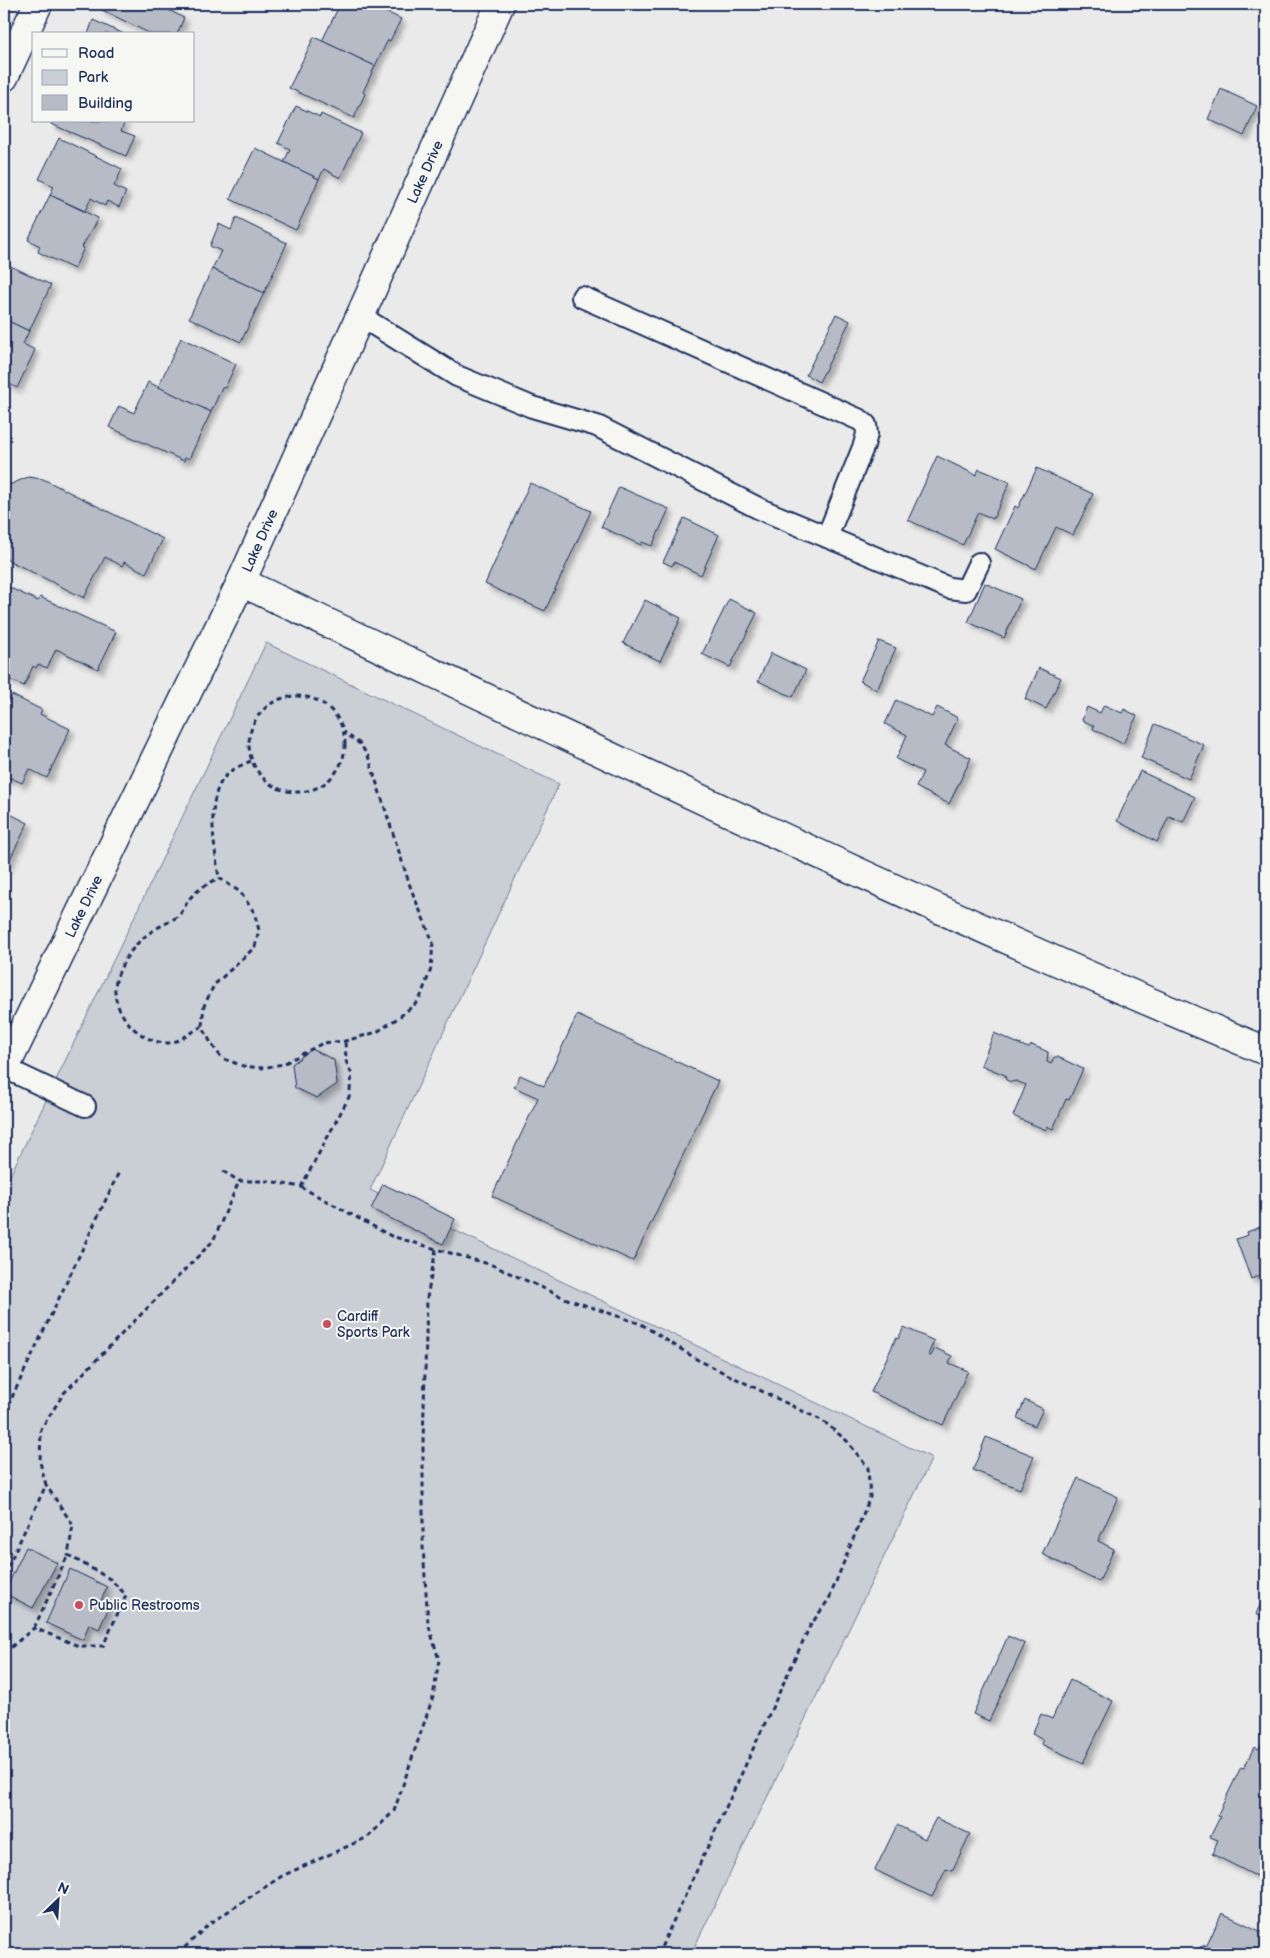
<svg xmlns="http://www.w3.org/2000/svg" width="1270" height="1958" font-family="'Balsamiq Sans',sans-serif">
<defs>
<filter id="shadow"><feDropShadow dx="4.5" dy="4.5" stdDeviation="2.5" flood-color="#0004"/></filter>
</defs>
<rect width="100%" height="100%" fill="#e9eae9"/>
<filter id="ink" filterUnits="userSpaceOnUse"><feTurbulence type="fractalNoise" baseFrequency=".02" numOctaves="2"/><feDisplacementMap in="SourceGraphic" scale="10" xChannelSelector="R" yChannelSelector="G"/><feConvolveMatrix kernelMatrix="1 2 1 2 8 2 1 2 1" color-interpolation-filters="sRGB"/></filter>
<g filter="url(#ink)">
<path fill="#caced5" stroke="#727e9a" d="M266 643 559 784 370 1190 932 1458 691 1954H4V1188Z"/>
<g fill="#b6bbc6" stroke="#1b2f5e" filter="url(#shadow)">
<path d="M102 4H170L167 9 184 18 177 34H151L100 9Z"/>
<path d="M340 4H369L401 19 390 41 388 40 375 66 322 41Z"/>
<path d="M93 20 124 34H88Z"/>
<path d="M314 37 375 66 363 92 365 94 354 118 289 88Z"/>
<path d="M1221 89 1257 106 1244 136 1208 119Z"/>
<path d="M296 106 320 117 321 114 361 133 340 178 324 169 319 179 284 162 290 149 278 143Z"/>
<path d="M52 121H125L121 131 135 136 126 156 51 124Z"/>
<path d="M59 138 122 169 114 186 126 192 119 207 107 201 105 206 91 198 85 211 50 195 54 186 39 179Z"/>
<path d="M255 148 319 179 296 230 230 199Z"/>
<path d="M50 195 98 218 82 247 84 248 74 269 38 252 40 246 28 240Z"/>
<path d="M236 218 287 243 264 293 212 269 221 251 210 246 219 224 231 230Z"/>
<path d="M4 263 51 285 29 331 4 319Z"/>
<path d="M212 269 264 293 241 342 189 318Z"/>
<path d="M836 314 850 321 819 382 806 375Z"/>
<path d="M4 319 29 331 23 344 35 350 17 388 4 381Z"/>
<path d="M181 338 236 364 225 388 222 387 211 412 158 387Z"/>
<path d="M148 382 211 412 189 459 185 457 184 461 109 427 119 406 134 413Z"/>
<path d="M937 456 976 475 979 469 1010 482 993 519 978 512 963 545 908 520Z"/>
<path d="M1037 468 1093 494 1073 535 1056 527 1036 569 995 549 1015 506 1018 508Z"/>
<path d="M28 477 43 479 163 539 146 573 124 562 122 566 105 557 84 598 4 558V487Z"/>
<path d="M530 483 591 511 545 611 485 584Z"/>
<path d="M619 487 669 509 652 546 642 542 641 545 601 527Z"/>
<path d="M684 518 719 535 701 575 674 562 672 566 663 562Z"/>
<path d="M985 583 1021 599 1004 638 968 622Z"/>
<path d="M4 585 38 601 40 597 116 632 98 669 56 649 47 668 38 664 36 668 33 666 24 686 4 677Z"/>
<path d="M729 599 757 613 730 667 702 654Z"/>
<path d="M645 600 681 618 660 661 623 643Z"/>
<path d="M879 641 896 648 877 690 860 681Z"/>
<path d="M771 653 806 670 793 697 758 681Z"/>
<path d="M1039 668 1061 678 1046 709 1025 699Z"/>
<path d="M12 695 42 710 40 714 70 729 47 778 29 769 22 783 9 777 8 780 4 778V700L8 703Z"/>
<path d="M896 700 932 717 937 707 958 718 945 745 971 758 949 804 916 787 923 772 896 759 907 735 885 724Z"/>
<path d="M1104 705 1122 713 1124 709 1137 716 1123 744 1093 729 1094 726 1082 720 1087 707 1100 713Z"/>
<path d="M1155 724 1204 745 1189 779 1141 758Z"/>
<path d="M1140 771 1195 797 1183 822 1169 816 1157 842 1117 821Z"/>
<path d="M4 811 28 823 5 869H4Z"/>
<path d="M577 1015 718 1081 633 1261 492 1196 538 1098 514 1087 520 1075 544 1086Z"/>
<path d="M994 1033 1028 1048 1032 1045 1048 1052 1047 1062 1051 1064 1054 1057H1058L1083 1069 1069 1100 1066 1099 1053 1129 1047 1126 1046 1130 1013 1116 1026 1085 1016 1081 1011 1082 1006 1080 1005 1075 981 1065Z"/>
<path d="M312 1049 334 1060 337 1084 317 1098 295 1088 292 1064Z"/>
<path d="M383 1184 455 1219 443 1244 371 1209Z"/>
<path d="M1266 1225V1277L1263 1278 1262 1275 1251 1279 1236 1239 1248 1235 1247 1232Z"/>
<path d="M904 1327 934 1341 928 1355 931 1356 935 1348 952 1356 949 1363 968 1371 943 1425 871 1392 896 1338 898 1339Z"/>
<path d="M1025 1400 1043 1409 1035 1426 1017 1418Z"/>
<path d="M986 1437 1034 1456 1020 1489 973 1470Z"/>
<path d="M1078 1478 1118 1497 1098 1541 1114 1549 1099 1582 1042 1554Z"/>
<path d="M26 1547 57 1563 33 1608 4 1593Z"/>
<path d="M70 1569 107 1587 100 1603 109 1607 99 1629 89 1624 83 1640 46 1623Z"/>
<path d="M1266 1592V1619L1256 1614Z"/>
<path d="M1008 1636 1025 1644 989 1721 973 1714Z"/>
<path d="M1070 1680 1113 1701 1083 1763 1041 1744 1043 1740 1032 1734 1041 1714 1052 1719Z"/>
<path d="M1265 1738H1266V1881L1212 1854 1218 1840 1210 1837 1220 1817 1217 1816 1241 1767 1244 1768 1254 1747 1259 1749Z"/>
<path d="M936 1818 970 1834 952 1871 946 1869 932 1897 875 1870 897 1825 925 1839Z"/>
<path d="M1222 1913 1266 1934V1954H1194L1200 1947 1207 1945Z"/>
</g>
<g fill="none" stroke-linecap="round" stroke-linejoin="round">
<defs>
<g id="lane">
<path d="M582 297 860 420 866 425 867 434 864 445 827 537"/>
<path d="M360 316 457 376 532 407 597 426 760 509 949 588 966 590 979 563"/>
<path d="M5 1068 85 1106"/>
</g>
<g id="street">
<path d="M4 77 38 4"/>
<path d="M241 582C581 742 919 907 1266 1051"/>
</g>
<g id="secondary">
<path id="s1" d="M4 1070 241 582 500 4"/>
</g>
</defs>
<use href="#lane" stroke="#1b2f5e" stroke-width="24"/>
<use href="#street" stroke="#1b2f5e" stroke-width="31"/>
<use href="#secondary" stroke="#1b2f5e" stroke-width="31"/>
<g stroke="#1b2f5e" stroke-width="3" stroke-dasharray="5 4" stroke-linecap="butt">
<circle cx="297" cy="744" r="48"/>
<path d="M251 761C244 764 236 767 230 772 203 792 215 849 219 878L240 892 254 912 259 930 255 947 214 985 204 1006 202 1026 212 1045 222 1058 243 1066 263 1068 283 1064 323 1043 345 1041 377 1032 398 1018 419 1001 431 969 433 942 411 889 368 756 360 744 344 732"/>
<path d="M202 1026C192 1032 177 1044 165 1043 137 1041 109 1009 116 981 121 961 137 940 154 930 163 924 173 921 180 914 185 909 186 902 190 898 198 889 209 883 219 878"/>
<path d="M223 1171 239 1181H268L301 1187 391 1236 492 1265 567 1299 641 1324 698 1360 823 1421 847 1441 868 1468 870 1497 829 1599 810 1626 658 1954"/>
<path d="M301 1187 349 1097 352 1075 346 1061 345 1041"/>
<path d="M4 1414 119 1172"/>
<path d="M4 1554 12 1558"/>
<path d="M4 1575 46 1485 40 1462 41 1429 64 1393 213 1241 239 1181"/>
<path d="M34 1628 68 1555"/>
<path d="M4 1653 34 1628 79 1646H103L126 1595 110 1579 68 1555 73 1525 46 1485"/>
<path d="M178 1954 209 1924 282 1876 368 1837 394 1811 433 1697 439 1660 428 1623 423 1547V1443L427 1298 436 1249"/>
</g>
<use href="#lane" stroke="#f6f6f2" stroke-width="20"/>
<use href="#street" stroke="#f6f6f2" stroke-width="28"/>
<use href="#secondary" stroke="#f6f6f2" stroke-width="28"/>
</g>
</g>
<g fill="#d1495b" stroke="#f6f6f2" stroke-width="2">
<circle cx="327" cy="1324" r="5"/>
<circle cx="79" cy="1605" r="5"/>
</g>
<g text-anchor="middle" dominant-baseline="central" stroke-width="4" stroke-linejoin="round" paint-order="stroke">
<g font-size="14" fill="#1b2f5e" stroke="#f6f6f2">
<text stroke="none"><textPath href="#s1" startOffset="992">Lake Drive</textPath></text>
<text stroke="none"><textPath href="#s1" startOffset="588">Lake Drive</textPath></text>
<text stroke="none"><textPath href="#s1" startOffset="182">Lake Drive</textPath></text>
</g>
<g font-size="14" fill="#1b2f5e" stroke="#f6f6f2" text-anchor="start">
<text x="337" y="1316">Cardiff<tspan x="337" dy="16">Sports Park</tspan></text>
<text x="89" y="1605">Public Restrooms</text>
</g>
</g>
<rect width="1270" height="1958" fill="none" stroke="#f6f6f2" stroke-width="20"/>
<rect x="10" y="10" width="1250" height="1938" fill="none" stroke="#1b2f5e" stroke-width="2" filter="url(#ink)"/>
<rect x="32" y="32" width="162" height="90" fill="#f6f6f2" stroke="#9ea6b7"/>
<rect x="42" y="49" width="25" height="8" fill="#f6f6f2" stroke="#9ea6b7"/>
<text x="78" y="58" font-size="15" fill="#1b2f5e">Road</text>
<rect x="42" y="70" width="25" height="15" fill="#caced5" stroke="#9ea6b7"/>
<text x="78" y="82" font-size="15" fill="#1b2f5e">Park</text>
<rect x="42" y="95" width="25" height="15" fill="#b6bbc6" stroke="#9ea6b7"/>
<text x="78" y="108" font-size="15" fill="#1b2f5e">Building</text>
<g transform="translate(58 1900) rotate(25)" stroke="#f6f6f2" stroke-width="4" paint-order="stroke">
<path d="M0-4L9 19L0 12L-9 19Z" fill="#1b2f5e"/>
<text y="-8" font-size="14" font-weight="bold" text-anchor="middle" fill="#1b2f5e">N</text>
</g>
</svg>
